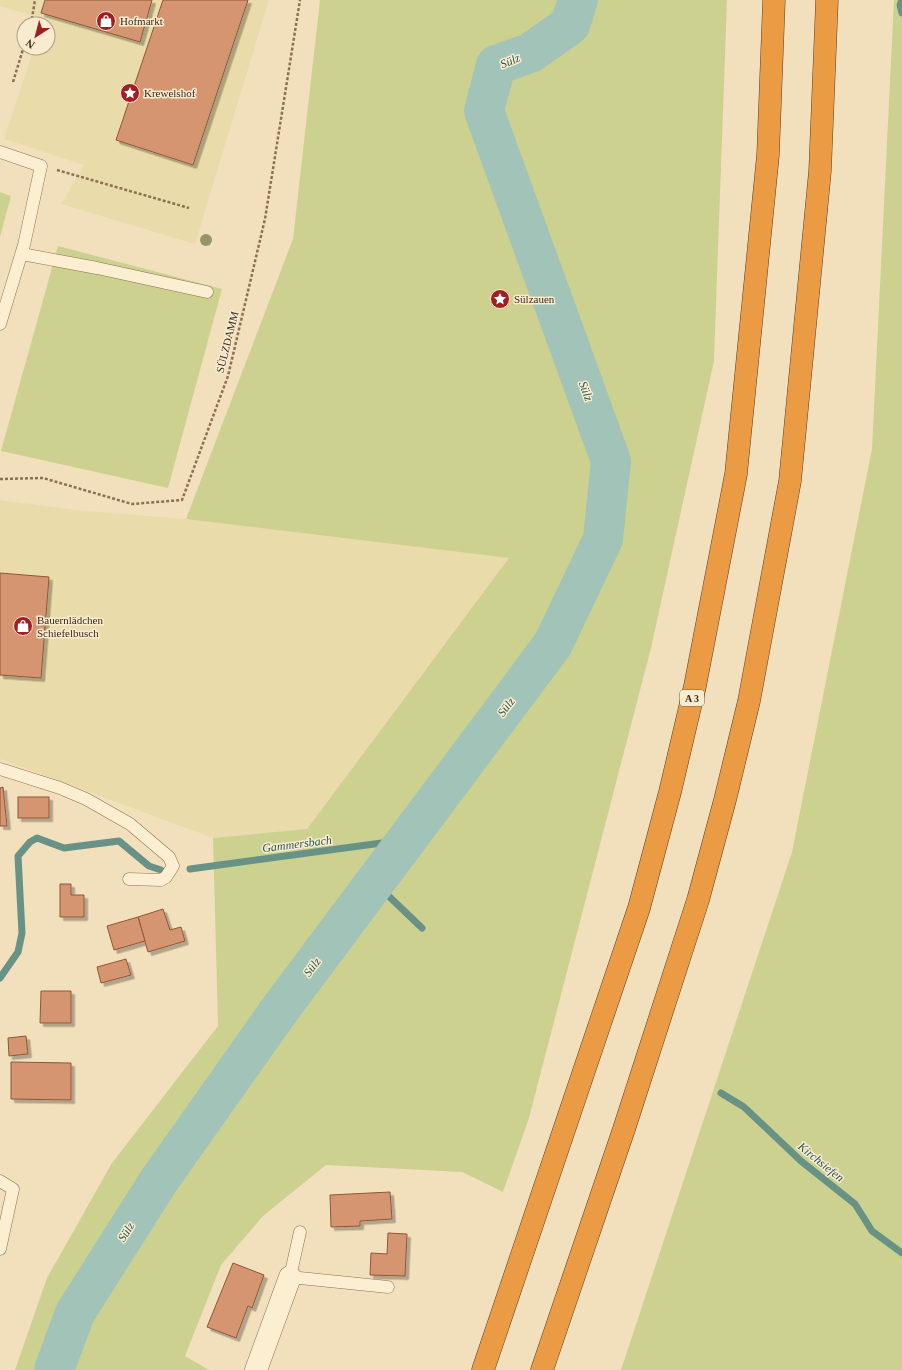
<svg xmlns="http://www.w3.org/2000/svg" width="902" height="1370" font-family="Georgia,serif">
<defs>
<filter id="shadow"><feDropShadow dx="3.5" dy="3.5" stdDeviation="0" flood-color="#0004"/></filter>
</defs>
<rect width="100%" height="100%" fill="#f2e0bd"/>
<g fill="#e9dcaa">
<path d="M0 0H269L195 244 61 204 84 165 4 139 34 48H48V24H42L43 19 0 6Z"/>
<path d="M0 500 77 510 186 519 509 558 307 829 213 838 0 759Z"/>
</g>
<g fill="#ccd190">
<path d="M320 0H727L714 361 651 648 529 1118 503 1192 462 1172 326 1165 263 1216 221 1265 185 1356 209 1370H15L47 1278 112 1163 218 1026 213 838 307 829 509 558 186 519 293 239Z"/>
<path d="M894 0H902V1370H621L792 852 872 449Z"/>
<path d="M0 192 11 196 0 237Z"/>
<path d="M58 246 222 289 168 488 1 451Z"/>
</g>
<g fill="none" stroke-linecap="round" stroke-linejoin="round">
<g stroke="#689285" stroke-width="7">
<path d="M902 0 900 5 902 13"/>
<path d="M190 869 389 842 407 841"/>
<path d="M375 883 422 928"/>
<path d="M0 978 18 952 22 933 18 856 30 842 37 838 64 848 119 841 149 866 161 870"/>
<path d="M721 1093 744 1107 801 1161 855 1204 872 1231 902 1253"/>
</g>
<path stroke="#a1c3b8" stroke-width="40" d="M54 1370 75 1313 158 1182 278 1012 553 644 603 539 611 461 484 111 496 65 530 53 570 25 578 0"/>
</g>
<g fill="#d4956f" stroke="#8e5638" filter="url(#shadow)">
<path d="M45 0H152L140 42 41 13Z"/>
<path d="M163 0H248L193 165 116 140Z"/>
<path d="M0 573 49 577 41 678 0 675Z"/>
<path d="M3 787 7 826H0V788Z"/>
<rect x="18" y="797" width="31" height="21"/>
<path d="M60 884H71V895H84V917H60Z"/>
<path d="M163 909 170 930 181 927 185 941 148 952 138 917Z"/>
<path d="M138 917 145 941 114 950 107 926Z"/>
<path d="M126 959 131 975 101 983 97 967Z"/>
<path d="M41 991H71V1023H40Z"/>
<path d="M26 1036 28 1054 9 1056 8 1038Z"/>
<path d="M11 1062 71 1063V1100L11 1099Z"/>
<path d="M390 1192 392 1219 360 1221V1226L331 1227 330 1195Z"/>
<path d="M388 1233 407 1234 405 1276 370 1275 371 1253 387 1254Z"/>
<path d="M233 1263 264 1275 252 1308 248 1306 236 1338 207 1327Z"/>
</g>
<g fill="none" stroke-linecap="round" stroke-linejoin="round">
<defs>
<g id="lane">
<path d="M0 152 41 166 24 245 0 324"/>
<path d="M22 254 97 268 207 292"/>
<path d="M0 769 60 788 86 799 130 824 169 857 173 866 166 877 161 880 129 879"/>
<path d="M0 1181 13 1189 0 1249"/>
<path d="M300 1232 290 1277 388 1287"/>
</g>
<path id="street" d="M256 1370 290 1277"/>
<g id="highway">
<path d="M483 1370 639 908 670 792 695 686 736 474 768 155 774 0"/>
<path d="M542 1370 624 1129 698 900 725 800 749 701 790 481 820 171 827 0"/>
</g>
</defs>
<use href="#lane" stroke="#8c7054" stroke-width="13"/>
<use href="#street" stroke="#8c7054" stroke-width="23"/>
<use href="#highway" stroke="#593e29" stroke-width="23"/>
<g stroke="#8c7054" stroke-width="2.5" stroke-dasharray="3 2" stroke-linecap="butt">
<path d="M31 24 35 0"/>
<path d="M22 25H24"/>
<path d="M13 82 24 46"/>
<path d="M57 170 189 208"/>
<path d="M0 479 43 478 132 504 182 500 228 376 265 219 300 0"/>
</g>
<use href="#lane" stroke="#fceed1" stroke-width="12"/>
<use href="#street" stroke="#fceed1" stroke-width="22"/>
<use href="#highway" stroke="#eb9b44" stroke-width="22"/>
</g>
<circle fill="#979566" cx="206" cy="240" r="6"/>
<defs>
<symbol id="shop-disc" viewBox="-11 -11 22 22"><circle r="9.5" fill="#a11e25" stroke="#f9ebce"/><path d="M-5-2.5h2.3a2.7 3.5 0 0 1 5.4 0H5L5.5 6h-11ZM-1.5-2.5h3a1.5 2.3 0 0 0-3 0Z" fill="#fff"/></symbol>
<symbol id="sight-disc" viewBox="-11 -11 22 22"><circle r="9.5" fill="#a11e25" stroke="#f9ebce"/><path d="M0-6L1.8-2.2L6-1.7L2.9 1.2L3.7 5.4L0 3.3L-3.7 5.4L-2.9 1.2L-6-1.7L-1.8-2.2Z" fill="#fff"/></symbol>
</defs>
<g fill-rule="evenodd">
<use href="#shop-disc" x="95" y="10" width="22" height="22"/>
<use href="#sight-disc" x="119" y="82" width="22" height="22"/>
<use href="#sight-disc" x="489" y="288" width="22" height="22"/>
<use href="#shop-disc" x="12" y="615" width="22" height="22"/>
</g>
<g text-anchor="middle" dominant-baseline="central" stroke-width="3" stroke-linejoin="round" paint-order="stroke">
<rect fill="#f9ebce" stroke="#736251" stroke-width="1" x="680" y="690" width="24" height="16" rx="3"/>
<g font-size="10" font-weight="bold" fill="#3a281b">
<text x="692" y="698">A 3</text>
</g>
<g font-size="11" fill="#3a281b" stroke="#f9ebce" text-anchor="start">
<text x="120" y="21">Hofmarkt</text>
<text x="144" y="93">Krewelshof</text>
<text x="514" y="299">Sülzauen</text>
<text x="37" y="620">Bauernlädchen<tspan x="37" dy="13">Schiefelbusch</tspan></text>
</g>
<g font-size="11" fill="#3a281b" stroke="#f9ebce">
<text transform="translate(227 342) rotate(-76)">SÜLZDAMM</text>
</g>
<g font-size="12" font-style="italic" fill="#285b56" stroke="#f9ebce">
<text transform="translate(510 61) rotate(-23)">Sülz</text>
<text transform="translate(586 391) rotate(70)">Sülz</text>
<text transform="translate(506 707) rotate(-53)">Sülz</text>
<text transform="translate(297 844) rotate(-7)">Gammersbach</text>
<text transform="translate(312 967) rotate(-53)">Sülz</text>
<text transform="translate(821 1162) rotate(39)">Kirchsiefen</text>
<text transform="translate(126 1232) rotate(-58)">Sülz</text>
</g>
</g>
<g transform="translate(36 36) rotate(216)"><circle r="19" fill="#f9ebce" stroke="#ad9d86"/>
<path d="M0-3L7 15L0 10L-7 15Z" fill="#a11e25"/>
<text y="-6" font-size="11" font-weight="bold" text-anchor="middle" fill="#3a281b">N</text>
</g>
</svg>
